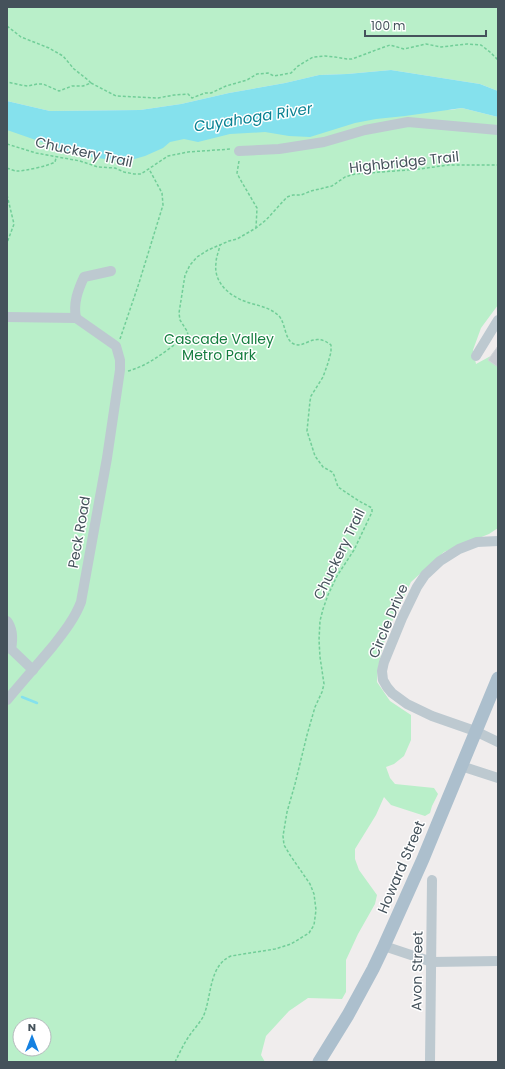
<svg xmlns="http://www.w3.org/2000/svg" width="505" height="1069" font-family="Poppins,sans-serif">
<rect width="100%" height="100%" fill="#f0eded"/>
<g fill="#b9efc9" fill-rule="evenodd">
<path d="M7 7H498V91L480 84 391 70 347 74 319 75 285 83 229 93 181 104 140 110 50 111 7 101Z"/>
<path d="M330 94 451 110 462 108 498 117V305L481 328 473 350 476 364 498 352V528L489 534 444 552 411 582 389 628 382 649 378 668 377 682 390 701 411 715V740L404 756 394 764 386 767 390 778 395 784 434 788 438 794 432 806 430 813 425 816 391 805 384 797 376 815 355 849V859L359 870 377 895 375 904 358 934 346 960V992L342 999 308 998 289 1011 266 1036 261 1055 265 1062H7V117L121 154ZM20 1025H44V1049H20Z"/>
</g>
<path fill="#85e1ed" d="M391 70 480 84 498 91V117L462 108 405 116 376 119 355 123 310 137 289 136 265 132 230 134 198 142 184 139 170 142 163 148 145 156 124 162 79 155 7 130V101L50 111 140 110 181 104 229 93 285 83 319 75 347 74Z"/>
<g fill="none" stroke-linecap="round" stroke-linejoin="round">
<path stroke="#85e1ed" stroke-width="2.5" d="M22 697 37 703"/>
</g>
<path fill="#c9ccd2" stroke="#d1d4d9" d="M498 346V367L488 360Z"/>
<g fill="none" stroke-linecap="round" stroke-linejoin="round">
<g stroke="#71ce98" stroke-width="1.5" stroke-dasharray="3 2" stroke-linecap="butt">
<path d="M7 26 21 37 49 48 63 56 74 69 88 80 91 83 83 86H72L59 91 43 84H37L28 86 21 85 7 82"/>
<path d="M91 83 116 96 158 98 174 95 188 94 192 98 205 93H211L226 86 247 80 257 74 268 73 274 76 291 73 298 66 313 57 325 56 335 57 347 59H352L376 50 390 45 404 49 426 44 441 47 467 44 481 45 490 52 498 60"/>
<path d="M7 144 36 153 80 161 98 167 115 168 124 172 134 174H141L168 156 188 152 231 149"/>
<path d="M239 161 237 173 240 179 257 208 256 228"/>
<path d="M7 168C10 169 14 171 17 171 25 171 48 166 55 162L56 158"/>
<path d="M7 195 14 224 7 243"/>
<path d="M120 339 139 283 163 205 162 193 149 169"/>
<path d="M128 371C151 365 169 348 188 335L187 331 180 320 179 313 185 275 190 265 197 257 208 250 229 241 237 239 256 228 266 220 287 197 293 195H301L311 191 332 186 345 177 355 174 420 169 448 165H498"/>
<path d="M175 1062C180 1052 185 1041 192 1032 196 1027 200 1022 203 1017 212 998 208 966 231 956L275 949 291 944 309 933 314 925 316 910 314 894 310 884 290 855 284 845 283 836 287 812 295 784 307 735 315 707 322 692 324 684 320 657 319 640 320 621 323 609 328 595 337 576 354 550 372 512V508L359 501 338 487 334 475 332 472 323 467 315 456 307 431 310 401 311 396 323 377 328 363 331 352V345C313 331 305 349 294 344 284 340 286 322 278 315 270 308 260 306 250 303 232 298 213 284 216 263 216 257 219 251 220 245"/>
</g>
<g stroke="#bdc9d0" stroke-width="10">
<path d="M239 151 279 149 324 142 365 130 408 122 498 130"/>
<path d="M7 317 76 318 116 346 120 360V370L107 458 81 602C75 618 64 632 53 646 38 664 22 682 7 700"/>
<path d="M76 318C73 303 78 290 84 277L111 271"/>
<path d="M476 356 498 320"/>
<path d="M498 541 477 542 459 549 440 561 425 575 417 587 402 618 384 662 382 671 383 680 387 687 392 693 407 704 432 716 475 731 498 742"/>
<path d="M7 621C13 629 13 639 11 649"/>
<path d="M11 649 33 670"/>
<path d="M461 766 498 778"/>
<path d="M384 946 432 962 498 961"/>
<path d="M430 1062 432 880"/>
</g>
<path stroke="#acbfcd" stroke-width="13" d="M319 1062 348 1015 373 969 384 946 423 859 437 825 498 678"/>
</g>
<g text-anchor="middle" dominant-baseline="central" stroke-width="3" stroke-linejoin="round" paint-order="stroke">
<g font-size="14" fill="#45525b" stroke="#fff">
<text transform="translate(84 152) rotate(12)">Chuckery Trail</text>
<text transform="translate(404 162) rotate(-6)">Highbridge Trail</text>
<text transform="translate(79 532) rotate(-80)">Peck Road</text>
<text transform="translate(339 554) rotate(-64)">Chuckery Trail</text>
<text transform="translate(388 621) rotate(-67)">Circle Drive</text>
<text transform="translate(401 867) rotate(-67)">Howard Street</text>
<text transform="translate(417 971) rotate(-89)">Avon Street</text>
</g>
<g font-size="14" fill="#157d3f" stroke="#fff">
<text x="219" y="339">Cascade Valley<tspan x="219" dy="16">Metro Park</tspan></text>
</g>
<g font-size="15" font-style="italic" fill="#0a8292" stroke="#fff">
<text transform="translate(253 117) rotate(-9)">Cuyahoga River</text>
</g>
</g>
<rect width="505" height="1069" fill="none" stroke="#45525b" stroke-width="16"/>
<g transform="translate(32 1037)"><circle r="19" fill="#ffffff" stroke="#b5babd"/>
<path d="M0-3L7 15L0 10L-7 15Z" fill="#1581e1"/>
<text y="-6" font-size="11" font-weight="bold" text-anchor="middle" fill="#45525b">N</text>
</g>
<path d="M365 30v6h121v-6" fill="none" stroke="#45525b" stroke-width="2"/>
<text x="371" y="30" font-size="12" fill="#45525b" stroke="#ffffff" stroke-width="3" paint-order="stroke">100 m</text>
</svg>
